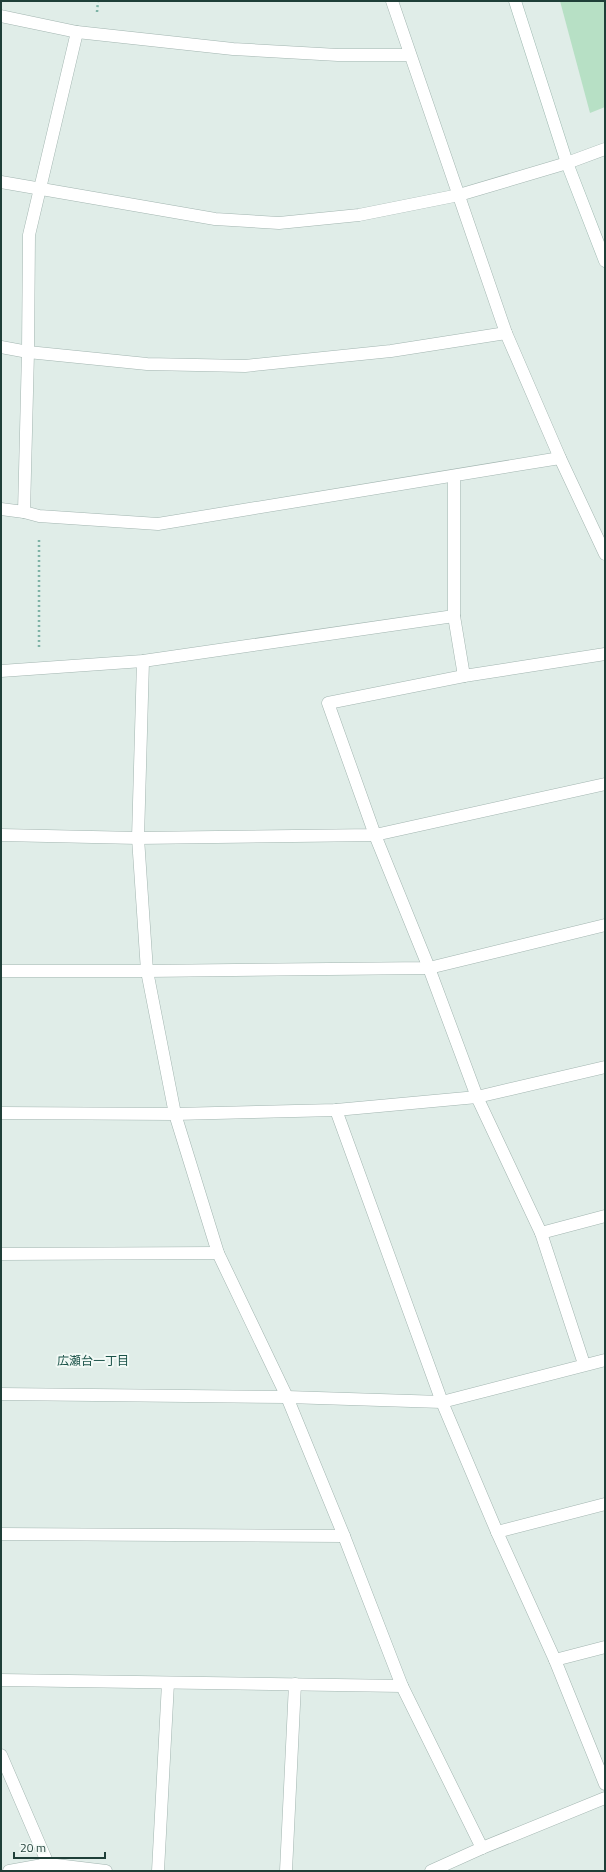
<svg xmlns="http://www.w3.org/2000/svg" width="606" height="1872" font-family="'Titillium Web','Noto Sans JP',sans-serif">
<rect width="100%" height="100%" fill="#e0ede8"/>
<path fill="#b7e0c5" d="M560 1H605V107L590 113Z"/>
<g fill="none" stroke-linecap="round" stroke-linejoin="round">
<defs>
<g id="street">
<path d="M392 1 506 333 560 458 605 554"/>
<path d="M1 16 77 32 233 49 338 55H410"/>
<path d="M1 182 215 219 279 223 359 215 459 195 567 163 605 149"/>
<path d="M1 347 28 352 147 364 245 366 391 351 506 333"/>
<path d="M1 509 24 512 28 352 29 235 77 32"/>
<path d="M24 512 39 516 158 524 560 458"/>
<path d="M454 616 464 676 328 703 375 835 429 968 477 1097 541 1233 584 1364"/>
<path d="M143 661 138 838 147 971 175 1114 218 1253 287 1397 344 1536 402 1686 482 1848"/>
<path d="M1 671 143 661 454 616V476"/>
<path d="M464 676 605 654"/>
<path d="M1 835 138 838 375 835 605 784"/>
<path d="M1 971H147L429 968 605 925"/>
<path d="M336 1110 442 1402 497 1532 555 1660 605 1784"/>
<path d="M1 1113 175 1114 336 1110 477 1097 605 1067"/>
<path d="M541 1233 605 1216"/>
<path d="M1 1254 218 1253"/>
<path d="M1 1394 287 1397 442 1402 605 1360"/>
<path d="M497 1532 605 1504"/>
<path d="M1 1534 344 1536"/>
<path d="M555 1660 605 1647"/>
<path d="M1 1680 402 1686"/>
<path d="M1 1755 48 1864 47 1871"/>
<path d="M9 1871 48 1864 106 1871"/>
<path d="M158 1871 168 1683"/>
<path d="M286 1871 295 1684"/>
<path d="M431 1871 482 1848 605 1798"/>
</g>
<path id="secondary" d="M515 1 567 163 605 261"/>
</defs>
<use href="#street" stroke="#a2b5b0" stroke-width="13"/>
<use href="#secondary" stroke="#9eb9b1" stroke-width="13"/>
<g stroke="#7eb3a6" stroke-width="2.5" stroke-dasharray="2 3" stroke-linecap="butt">
<path d="M97 12 98 1"/>
<path d="M39 647V538"/>
</g>
<use href="#street" stroke="#fff" stroke-width="12"/>
<use href="#secondary" stroke="#fff" stroke-width="12"/>
</g>
<g text-anchor="middle" dominant-baseline="central" stroke-width="4" stroke-linejoin="round" paint-order="stroke">
<g font-size="12" fill="#1a5248" stroke="#f1f9f5">
<text x="93" y="1360">広瀬台一丁目</text>
</g>
</g>
<rect width="606" height="1872" fill="none" stroke="#1f3f38" stroke-width="4"/>
<path d="M14 1852v6h91v-6" fill="none" stroke="#1f3f38" stroke-width="2"/>
<text x="20" y="1852" font-size="12" fill="#1f3f38" stroke="#f1f9f5" stroke-width="3" paint-order="stroke">20 m</text>
</svg>
